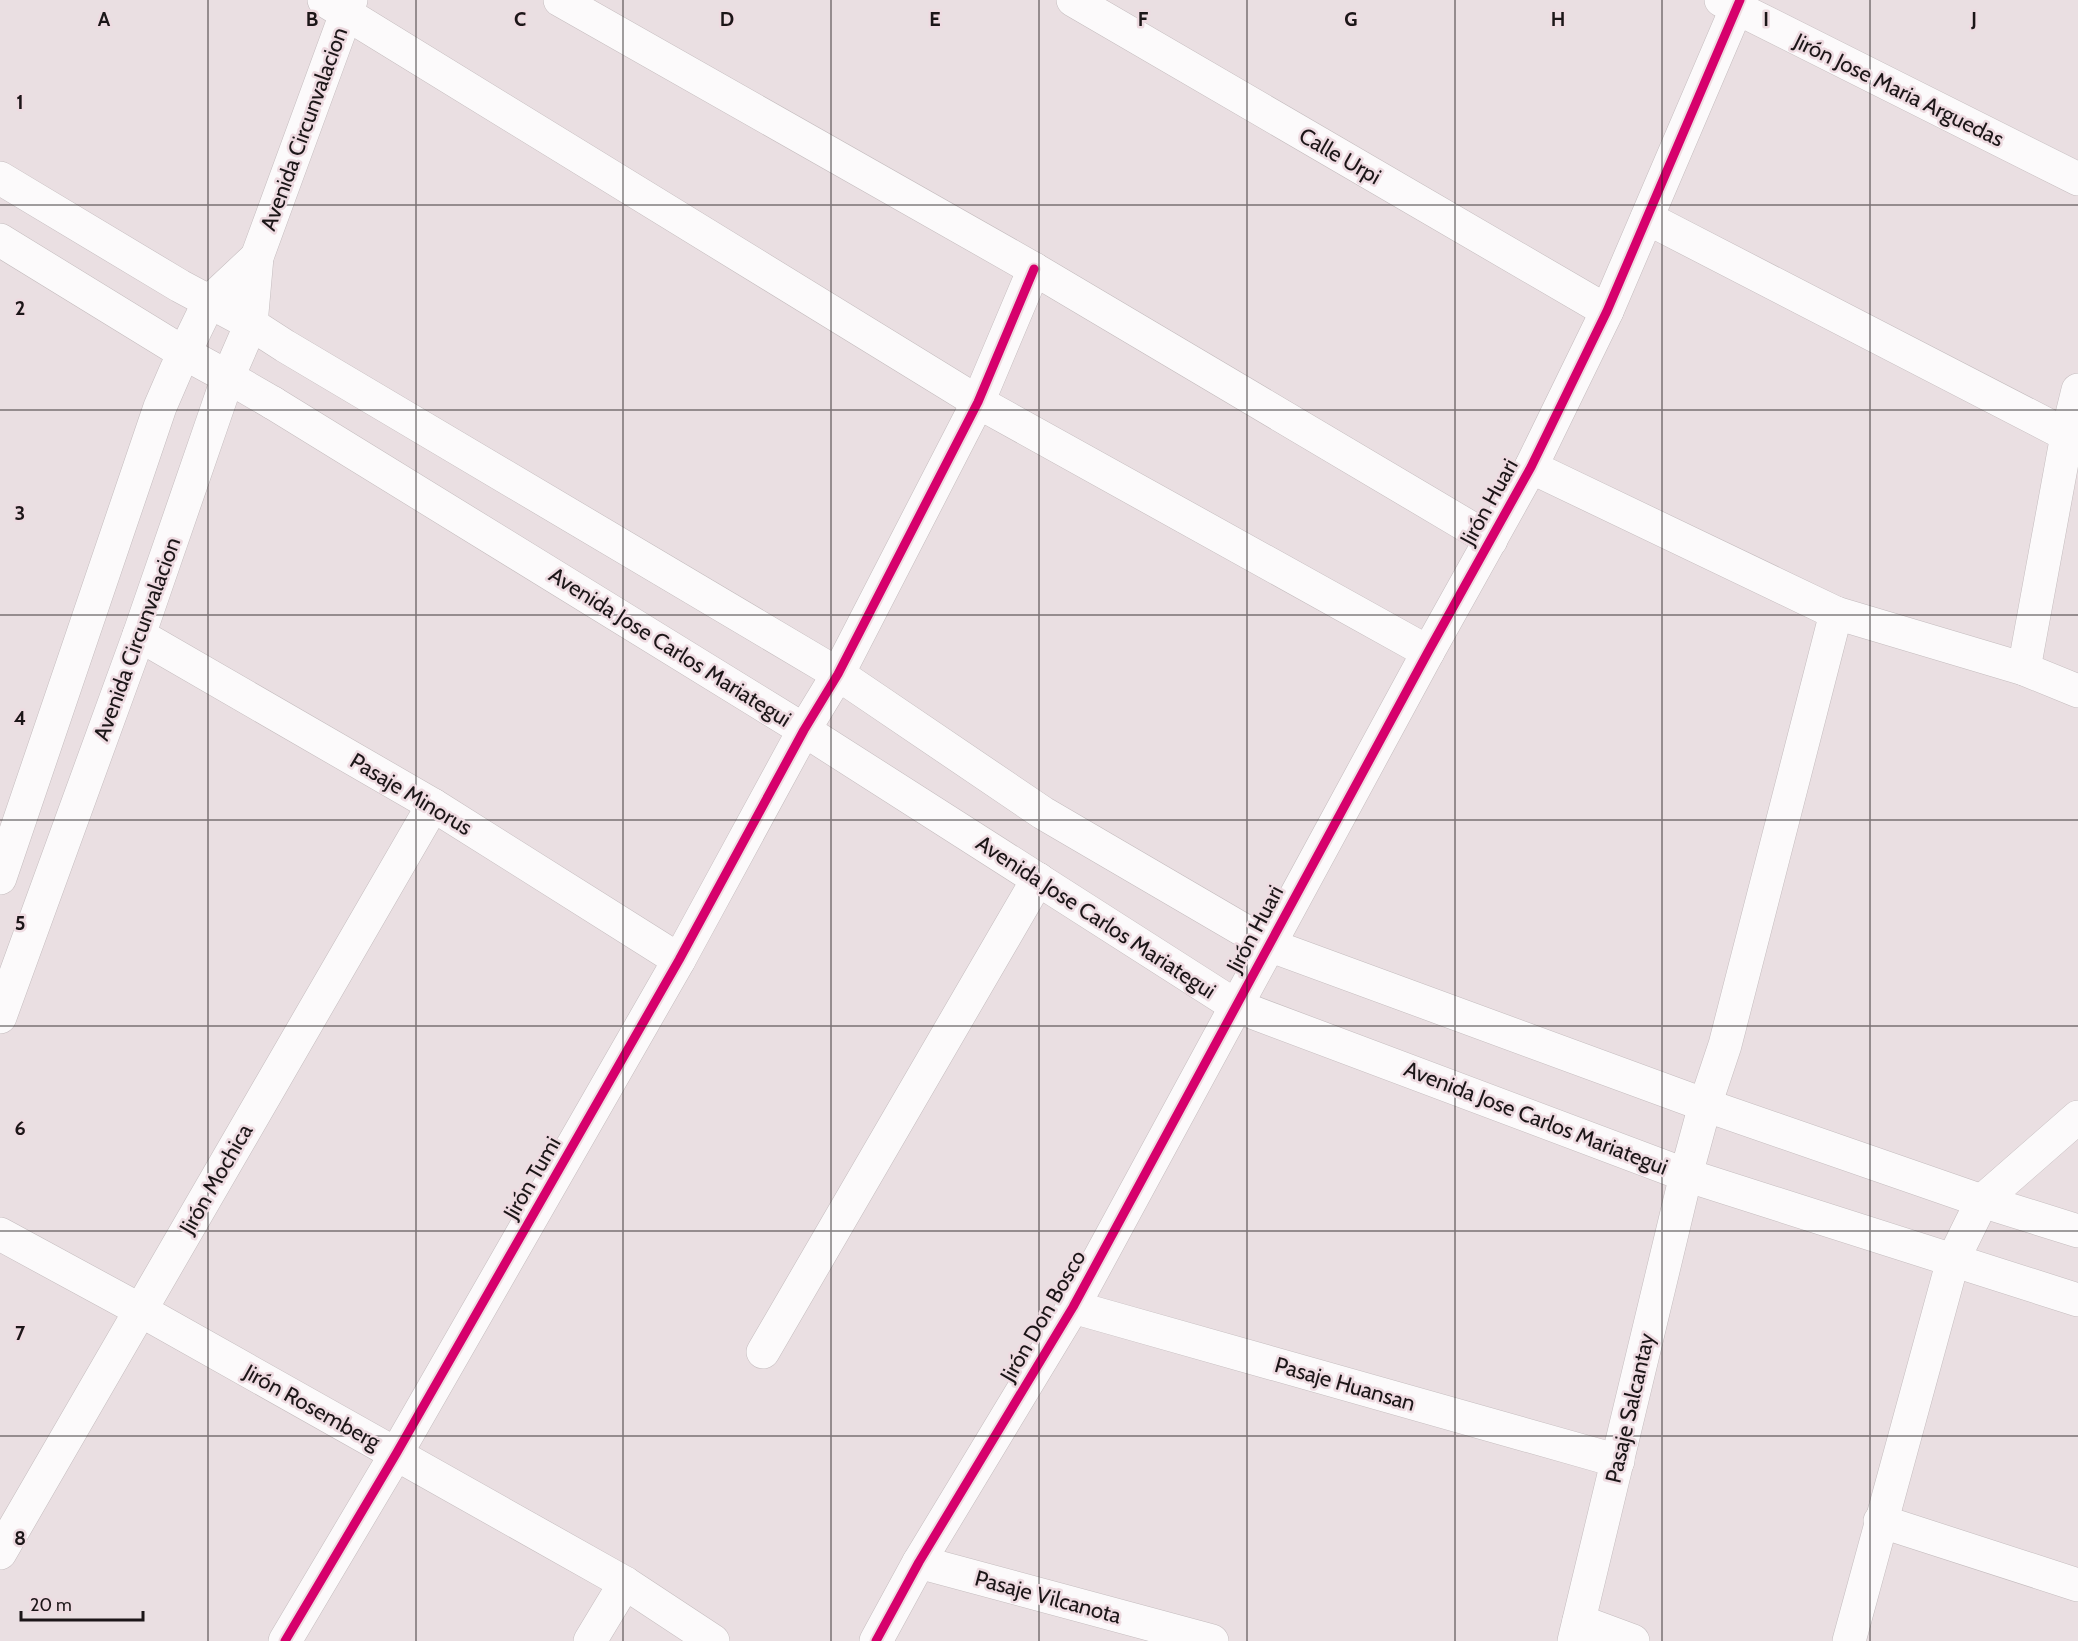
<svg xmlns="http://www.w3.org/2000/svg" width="2078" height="1641" font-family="Cabin,sans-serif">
<rect width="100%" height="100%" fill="#eadfe2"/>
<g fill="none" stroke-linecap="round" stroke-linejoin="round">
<defs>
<g id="minor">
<path d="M324 0 978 402 1428 652"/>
<path d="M560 0 1034 269 1491 540"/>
<path d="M1073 0 1607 311"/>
<path d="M1721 0 2078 179"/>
<path d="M1647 218 2067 435"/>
<path d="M228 377 273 403"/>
<path d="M1531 467 1836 613 2024 669 2078 691"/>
<path d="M139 635 433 805 679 960"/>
<path d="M2024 669 2067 435 2078 390"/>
<path d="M0 878 160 407 176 370 209 302 257 257"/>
<path d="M0 1017 139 635 228 377 251 324 257 257 351 0"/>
<path d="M0 1234 140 1310 625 1583 713 1641"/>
<path d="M1073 1307 1618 1461"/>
<path d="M763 1352 1038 879"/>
<path d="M1880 1521 2078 1585"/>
<path d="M0 1553 433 805"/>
<path d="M919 1562 1212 1641"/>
<path d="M1579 1621 1633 1641"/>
<path d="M285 1641 396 1454 679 960 804 730 838 674 978 402 1034 269"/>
<path d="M590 1641 625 1583"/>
<path d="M876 1641 919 1562 1073 1307 1428 652 1531 467 1607 311 1740 0"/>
<path d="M1574 1641 1686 1175 1705 1105 1725 1045 1836 613"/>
<path d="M1849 1641 1953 1260 1982 1201 2078 1117"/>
</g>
<g id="major">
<path d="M0 178 180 286 251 324 285 346 838 674 1043 813 1269 945 1705 1105 1982 1201 2078 1231"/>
<path d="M0 240 184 353 228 377"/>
<path d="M273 403 804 730 1236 1006 1686 1175 2078 1300"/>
</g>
</defs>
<use href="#minor" stroke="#c4bcbe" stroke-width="34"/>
<use href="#major" stroke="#c4bcbe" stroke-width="34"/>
<use href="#minor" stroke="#fcfafb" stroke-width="33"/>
<use href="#major" stroke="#fcfafb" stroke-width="33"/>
<defs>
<g id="cycleway">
<path d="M285 1641 396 1454 679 960 804 730 838 674 978 402 1034 269"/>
<path d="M876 1641 919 1562 1073 1307 1428 652 1531 467 1607 311 1740 0"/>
</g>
</defs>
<use href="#cycleway" stroke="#eedbe1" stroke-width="13"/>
<use href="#cycleway" stroke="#d6006c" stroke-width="9"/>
</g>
<path fill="none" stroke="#1c1618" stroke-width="1.5" stroke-opacity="0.55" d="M208 0V1641M416 0V1641M623 0V1641M831 0V1641M1039 0V1641M1247 0V1641M1455 0V1641M1662 0V1641M1870 0V1641M0 205H2078M0 410H2078M0 615H2078M0 820H2078M0 1026H2078M0 1231H2078M0 1436H2078"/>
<g text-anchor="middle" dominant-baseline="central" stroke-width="5" stroke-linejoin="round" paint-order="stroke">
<g font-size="22" fill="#1c1618" stroke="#eedbe1">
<text transform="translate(1899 90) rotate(26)">Jirón Jose Maria Arguedas</text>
<text transform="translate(304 129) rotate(-70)">Avenida Circunvalacion</text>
<text transform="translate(1340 156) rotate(30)">Calle Urpi</text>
<text transform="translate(1489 502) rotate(-61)">Jirón Huari</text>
<text transform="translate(137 639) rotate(-70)">Avenida Circunvalacion</text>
<text transform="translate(670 647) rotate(32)">Avenida Jose Carlos Mariategui</text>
<text transform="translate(411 794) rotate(31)">Pasaje Minorus</text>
<text transform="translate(1096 917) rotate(33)">Avenida Jose Carlos Mariategui</text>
<text transform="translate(1255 929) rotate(-62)">Jirón Huari</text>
<text transform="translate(1536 1118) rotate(21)">Avenida Jose Carlos Mariategui</text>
<text transform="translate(532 1178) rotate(-60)">Jirón Tumi</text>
<text transform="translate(216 1179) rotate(-60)">Jirón Mochica</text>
<text transform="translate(1043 1316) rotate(-60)">Jirón Don Bosco</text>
<text transform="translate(1345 1384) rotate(16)">Pasaje Huansan</text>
<text transform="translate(312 1407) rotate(29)">Jirón Rosemberg</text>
<text transform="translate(1630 1408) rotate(-77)">Pasaje Salcantay</text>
<text transform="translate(1048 1597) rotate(15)">Pasaje Vilcanota</text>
</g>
</g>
<g font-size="20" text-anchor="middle" font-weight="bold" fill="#1c1618" stroke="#eedbe1" stroke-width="5" stroke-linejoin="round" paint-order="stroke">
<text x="104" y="26">A</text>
<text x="312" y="26">B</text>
<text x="520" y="26">C</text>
<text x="727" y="26">D</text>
<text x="935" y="26">E</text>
<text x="1143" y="26">F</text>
<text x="1351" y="26">G</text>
<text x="1558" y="26">H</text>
<text x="1766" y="26">I</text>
<text x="1974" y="26">J</text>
<text x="20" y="109">1</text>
<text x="20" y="315">2</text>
<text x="20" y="520">3</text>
<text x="20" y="725">4</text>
<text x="20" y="930">5</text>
<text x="20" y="1135">6</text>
<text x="20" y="1340">7</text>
<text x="20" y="1545">8</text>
</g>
<path d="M21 1611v9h122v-9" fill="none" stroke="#1c1618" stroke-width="3"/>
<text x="30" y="1611" font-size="18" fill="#1c1618" stroke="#eedbe1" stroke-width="4.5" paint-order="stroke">20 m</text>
</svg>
